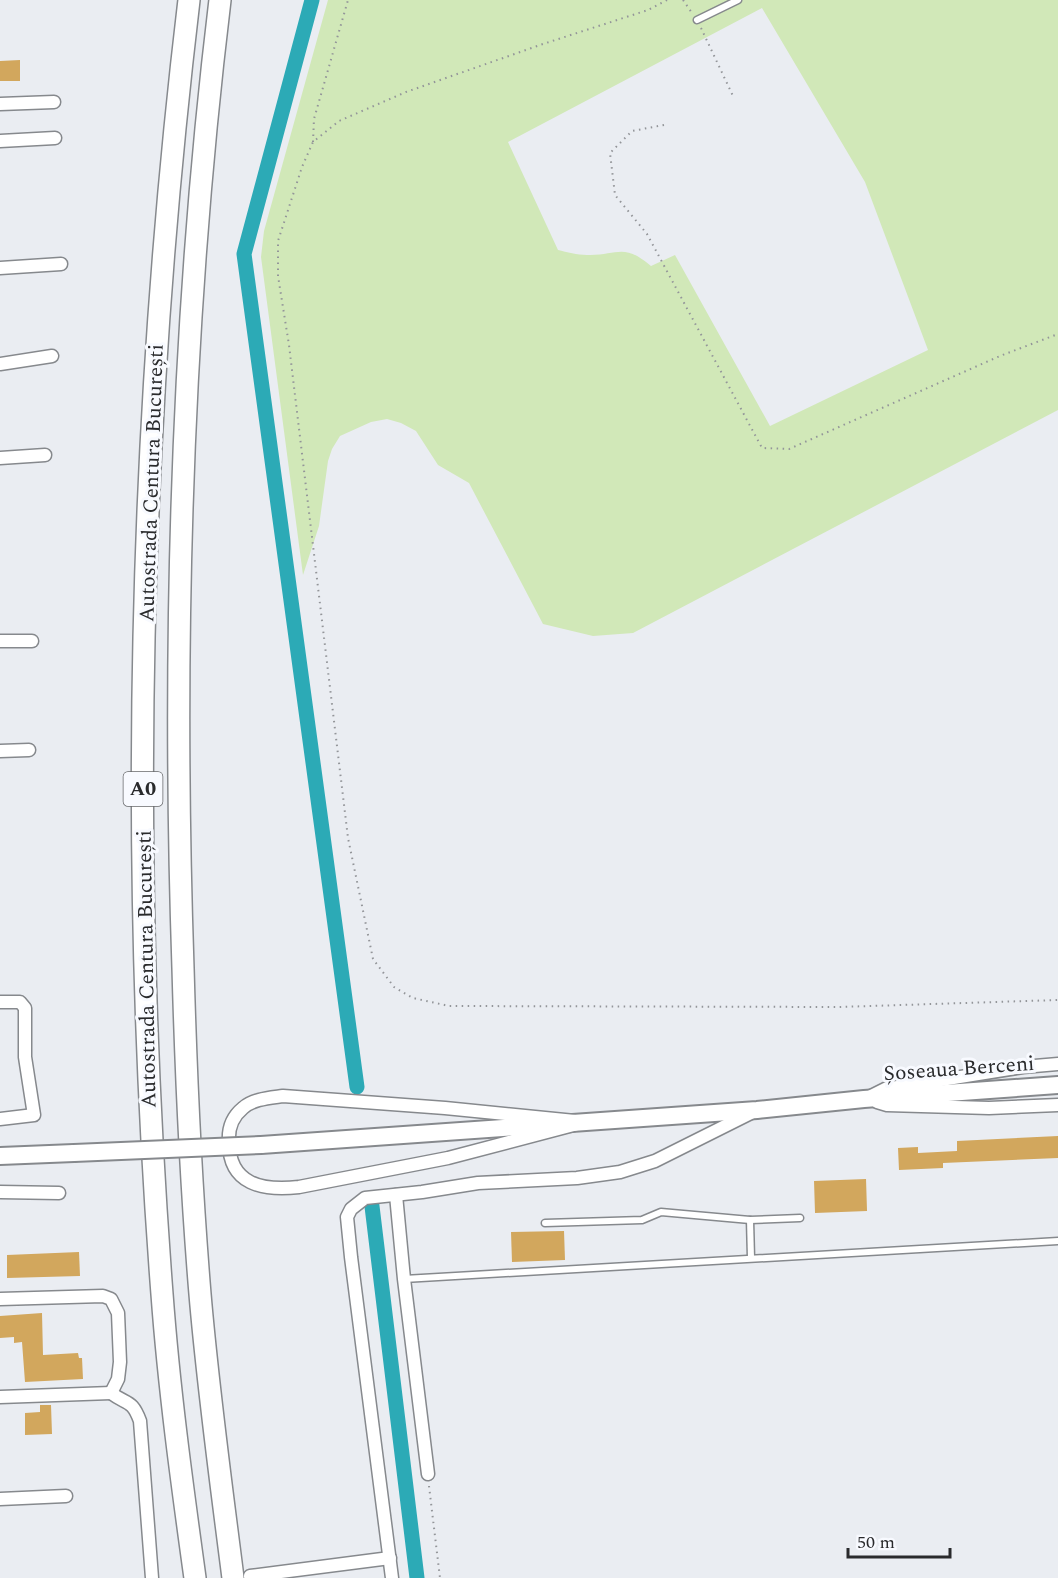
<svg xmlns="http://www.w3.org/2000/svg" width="1058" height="1578" font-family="Spectral,serif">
<rect width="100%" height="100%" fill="#eaedf2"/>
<path fill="#d1e8b8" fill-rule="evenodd" d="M328 0H1058V410L633 633 593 636 543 624 469 483 438 465 416 431 401 423 387 419 371 422 340 436 332 449 328 461 319 526 303 575 261 257 264 231ZM762 8 865 182 928 350 770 426 675 255 651 266C623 242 617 256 587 255 577 255 567 252 558 250L508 142Z"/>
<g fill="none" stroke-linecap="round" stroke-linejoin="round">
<g stroke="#2caab6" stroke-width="15">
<path d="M312 0 244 254 357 1087"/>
<path d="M371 1198 417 1578"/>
</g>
</g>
<g fill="#d2a75d">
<path d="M20 60V81H0V61Z"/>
<path d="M1058 1136V1158L943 1163V1168L899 1170 898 1148 918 1147V1153L957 1151V1141Z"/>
<path d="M866 1179 867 1211 815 1213 814 1181Z"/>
<path d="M564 1231 565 1260 512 1262 511 1232Z"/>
<path d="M79 1252 80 1276 7 1278V1255Z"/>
<path d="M42 1313 43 1355 78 1353 79 1358H82L83 1379 25 1382 22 1342 14 1343V1337L0 1338V1316Z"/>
<path d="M40 1405H51L52 1434 25 1435V1413L40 1412Z"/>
</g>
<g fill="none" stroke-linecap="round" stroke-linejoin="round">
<defs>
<g id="lane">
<path d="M697 20 738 0"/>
<path d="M750 1220 751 1258"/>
<path d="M545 1223 642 1220 661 1212 750 1220 800 1218"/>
<path d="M404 1279 1058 1241"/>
</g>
<g id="street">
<path d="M0 104 54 102"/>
<path d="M0 141 55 138"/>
<path d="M0 268 61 264"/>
<path d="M0 364 52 356"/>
<path d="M0 458 45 455"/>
<path d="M0 641H32"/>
<path d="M0 751 29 750"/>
<path d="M0 1002H20L25 1008V1057L34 1115 0 1119"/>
<path d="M283 1096 445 1108 585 1122 448 1158 299 1187C263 1191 229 1185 229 1142 228 1129 232 1117 243 1108 253 1099 269 1098 283 1096Z"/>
<path d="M871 1096 885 1089 1023 1067 1058 1064"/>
<path d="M877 1102 887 1105 989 1108 1058 1105"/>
<path d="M0 1192 59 1193"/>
<path d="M396 1195 404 1279 428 1474"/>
<path d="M0 1299 103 1296 111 1299 118 1313 120 1362 118 1379 111 1393"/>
<path d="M111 1393C127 1405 132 1399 140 1421L152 1578"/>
<path d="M0 1397 111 1393"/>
<path d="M0 1499 66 1496"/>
<path d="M250 1576 390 1558"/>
<path d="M392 1578 351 1257 347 1217 351 1209 365 1198 422 1192 478 1183 577 1178 620 1172 655 1161 753 1112"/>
</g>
<g id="secondary">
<path d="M261 1145 757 1110 864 1099 1058 1085"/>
<path d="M0 1156 74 1153"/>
</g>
<g id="highway">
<path d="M189 0C138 428 129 864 162 1294 169 1389 182 1484 195 1578"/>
<path d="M220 0C181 321 172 645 183 968 186 1077 191 1185 200 1294 208 1389 221 1483 233 1578"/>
</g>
</defs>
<use href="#lane" stroke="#86898d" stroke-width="9"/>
<use href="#street" stroke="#86898d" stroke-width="15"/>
<use href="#secondary" stroke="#86898d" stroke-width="20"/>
<use href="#highway" stroke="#86898d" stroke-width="24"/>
<g stroke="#939599" stroke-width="2" stroke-dasharray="1.5 4.5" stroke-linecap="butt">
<path d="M667 0 648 10 543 44 406 92 339 121 313 142 302 167 278 241V276L289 345 348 838 373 959 394 987 413 998 449 1006 839 1007 1058 1000"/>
<path d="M683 0 692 13"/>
<path d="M701 28 733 96"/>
<path d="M664 125 632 131 610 153 615 195 647 234 762 448 789 449 1000 356 1058 334"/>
<path d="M313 142 314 119 348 0"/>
<path d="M429 1486 440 1578"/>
</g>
<use href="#lane" stroke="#fff" stroke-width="6"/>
<use href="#street" stroke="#fff" stroke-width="12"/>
<use href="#secondary" stroke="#fff" stroke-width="16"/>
<use href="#highway" stroke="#fff" stroke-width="21"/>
<defs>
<path id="secondary-bridge" d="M74 1153 261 1145"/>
</defs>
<use href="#secondary-bridge" stroke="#86898d" stroke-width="20" stroke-linecap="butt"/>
<use href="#secondary-bridge" stroke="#fff" stroke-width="16"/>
</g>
<g text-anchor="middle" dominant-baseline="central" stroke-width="6" stroke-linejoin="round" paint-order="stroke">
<rect fill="#f8faff" stroke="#67686b" stroke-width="1.5" x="123.5" y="772" width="39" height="34" rx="4.5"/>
<g font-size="20" font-weight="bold" fill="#292a2c">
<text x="143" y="789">A0</text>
</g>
<g font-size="21" fill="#292a2c" stroke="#f8faff">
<text transform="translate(152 483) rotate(-88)">Autostrada Centura București</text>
<text transform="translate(147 969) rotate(-91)">Autostrada Centura București</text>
<text transform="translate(959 1069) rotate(-4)">Șoseaua Berceni</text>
</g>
</g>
<path d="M848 1548v9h102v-9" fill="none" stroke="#292a2c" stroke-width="3"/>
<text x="857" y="1548" font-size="18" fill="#292a2c" stroke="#f8faff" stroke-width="4.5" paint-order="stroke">50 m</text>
</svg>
